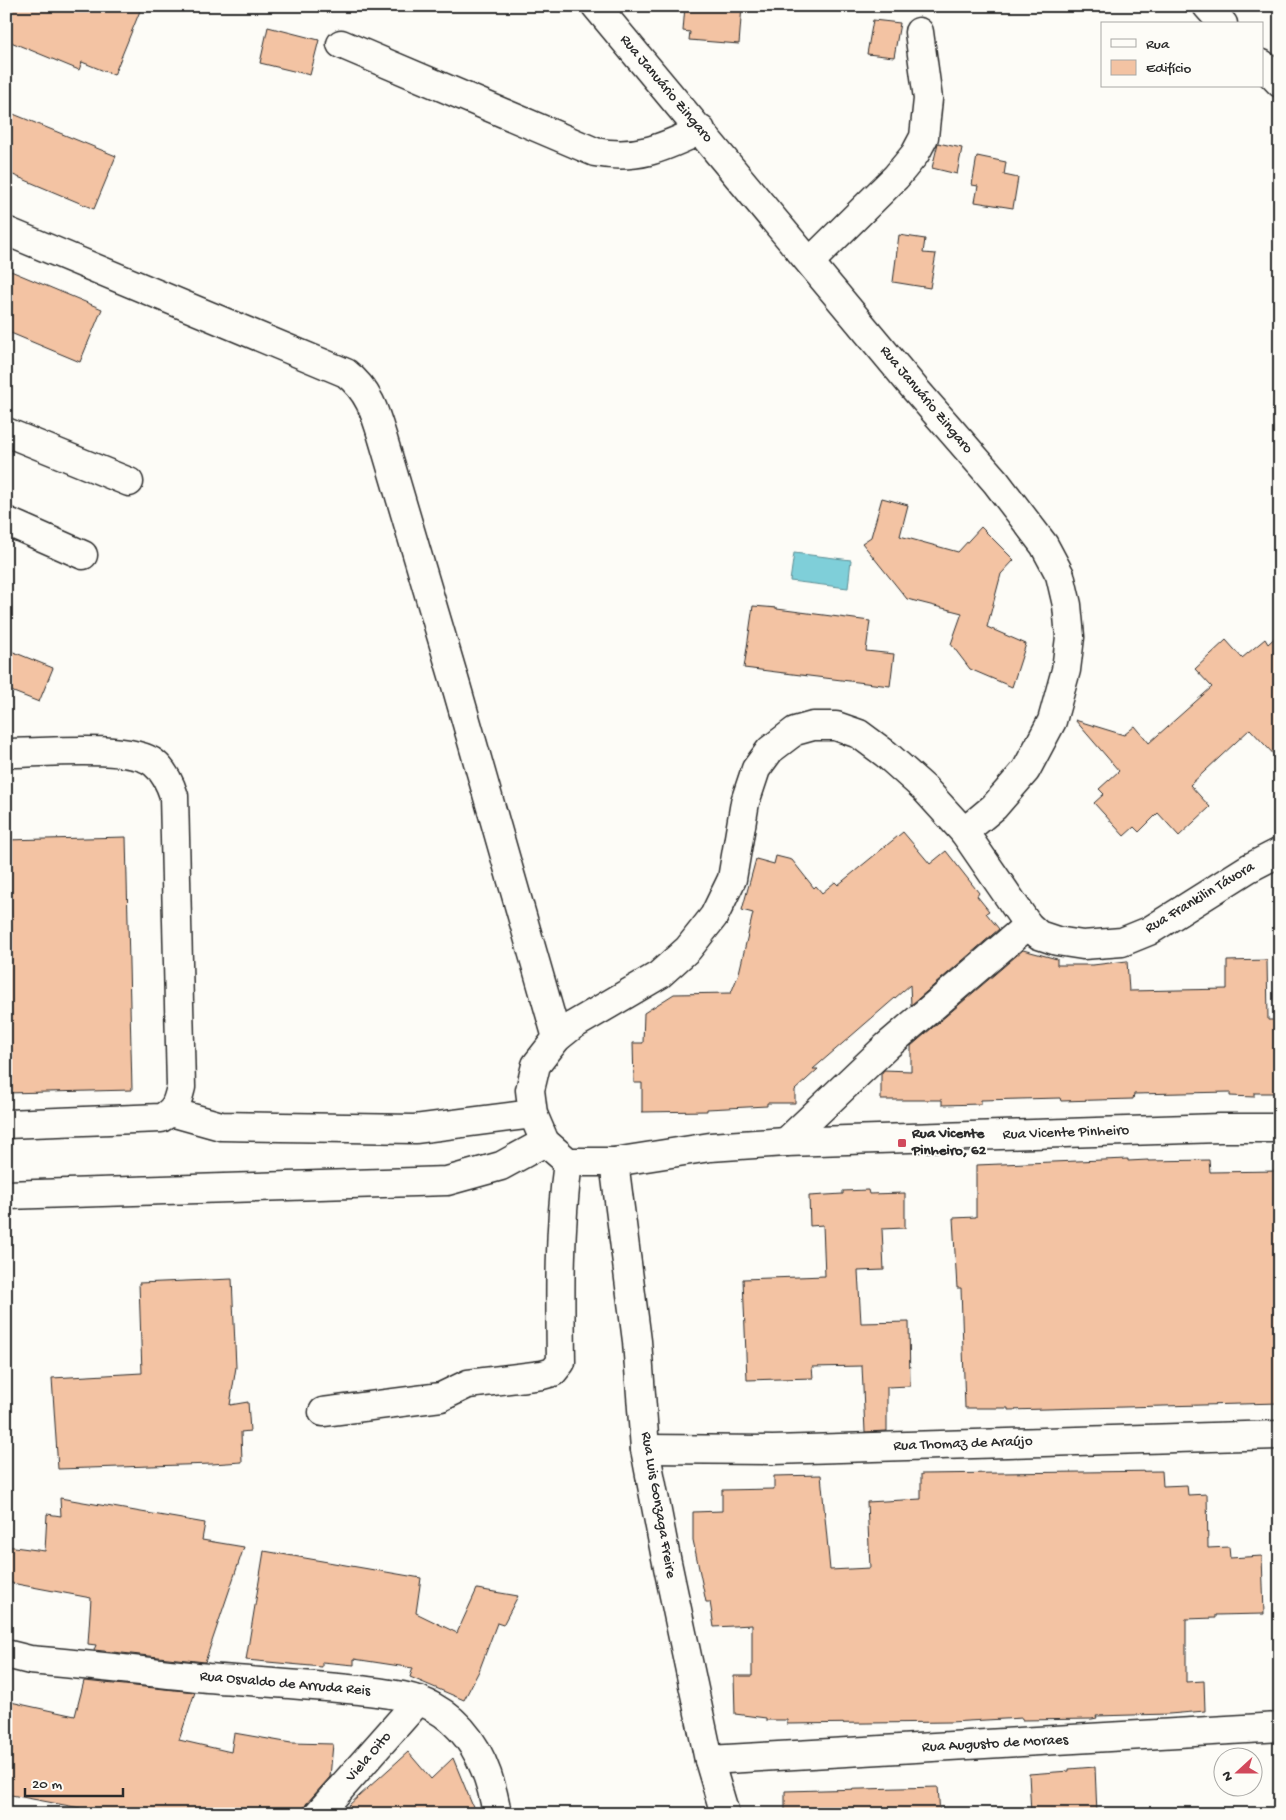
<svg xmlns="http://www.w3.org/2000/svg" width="1286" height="1820" font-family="'Gochi Hand',sans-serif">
<rect width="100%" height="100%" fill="#fdfcf7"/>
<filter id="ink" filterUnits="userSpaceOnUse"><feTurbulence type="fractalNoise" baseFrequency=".02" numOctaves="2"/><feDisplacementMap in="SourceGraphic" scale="10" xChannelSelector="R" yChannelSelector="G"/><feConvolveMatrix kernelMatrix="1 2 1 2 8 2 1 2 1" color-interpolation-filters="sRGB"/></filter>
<g filter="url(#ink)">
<path fill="#7fcfd9" stroke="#5d8d93" d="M794 553 851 560 848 588 790 581Z"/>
<g fill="#f3c3a3" stroke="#2b2b2b">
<path d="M6 6H142L114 75 82 62 79 70 6 40Z"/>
<path d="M685 6H742L739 44 689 40 690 32 683 31Z"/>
<path d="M873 20 900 23 894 57 867 54Z"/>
<path d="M268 27 319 40 310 75 260 63Z"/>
<path d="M6 111 116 156 94 209 6 172Z"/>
<path d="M938 143 962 148 957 174 932 168Z"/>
<path d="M977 156 1006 162 1004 175 1018 178 1013 208 975 202 978 186 972 185Z"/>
<path d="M899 235 925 239 923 253 936 254 930 288 893 282Z"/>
<path d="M6 269 102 309 80 362 6 331Z"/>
<path d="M882 498 908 505 900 536 958 552 981 527 1014 560 1001 574 987 627 1026 644 1012 687 970 669 951 644 962 613 907 599 862 543 871 537Z"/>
<path d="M753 606 777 608V609L870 621 866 651 894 654 890 686 744 668Z"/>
<path d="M1280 633V761L1250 729 1190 785 1210 807 1179 836 1158 813 1139 832 1134 827 1124 836 1094 803 1104 794 1099 789 1119 771 1075 720 1124 735 1135 726 1149 743 1212 687 1195 669 1226 640 1242 658 1265 639 1268 644Z"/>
<path d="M6 649 53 668 39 702 6 689Z"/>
<path d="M903 832 930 864 946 851 979 893 977 896 989 911 986 913 999 929 911 1005 910 985 813 1069H818L795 1090V1103H767V1106L707 1109V1111L642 1112V1083H634L633 1043H643L644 1013 674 994 731 993 739 973 753 913 742 910 756 859 774 864 776 856 792 860 814 888 816 886 822 893 835 882 838 885Z"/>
<path d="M126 837 132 1090 6 1093V840Z"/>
<path d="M1023 950 1057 959V965H1093L1127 961 1129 991 1227 989V961L1267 960 1268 1020H1280V1093H1254V1097L1230 1096V1092L1134 1094 1133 1099 1061 1101 1060 1098 981 1100V1104L942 1105V1100H881V1074L884 1070 911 1071V1046Z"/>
<path d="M1128 1159V1161L1148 1160V1161L1209 1160 1210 1172 1280 1171V1403L1008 1410V1408H965L961 1288H957L953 1218 976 1217V1165Z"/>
<path d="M868 1190 869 1194 905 1193V1228L882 1229 884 1270 858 1271 861 1323 909 1322 910 1386 887 1387V1431L865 1432 862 1366 812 1367 813 1378 747 1380 743 1279 825 1276 823 1225 810 1226 809 1196 843 1194V1191Z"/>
<path d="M232 1279 236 1367 230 1405 248 1402 250 1431 241 1432 242 1462 212 1464 58 1469 52 1378 142 1373 139 1283Z"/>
<path d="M1162 1471 1163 1486 1187 1485 1188 1495 1207 1494 1208 1548 1229 1547 1230 1558 1262 1556 1264 1614 1215 1615V1618L1186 1619V1682L1204 1681 1205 1711 1169 1714 1096 1716 1097 1718 1092 1719 1022 1720V1718L950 1722 787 1724V1720H766V1718L735 1714 734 1676H752V1625L714 1627 710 1602H706L693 1540V1512L722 1511V1490L774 1489V1476L821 1475 830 1570 870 1568 867 1502 921 1499V1474Z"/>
<path d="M60 1498 205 1523 202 1540 244 1547 205 1662 94 1650 96 1645 88 1644 91 1598 6 1582V1546L45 1551 47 1514 61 1516Z"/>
<path d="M264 1551 421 1578 416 1613 457 1633 477 1589 518 1596 503 1625 497 1623 479 1671 464 1700 410 1677 413 1668 354 1659V1665L322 1662V1667L246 1660Z"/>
<path d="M84 1681 195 1692 179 1740 231 1752 234 1733 291 1743 333 1744 330 1777 306 1804 303 1814H78L80 1808 6 1794V1701L75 1716Z"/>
<path d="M408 1752 431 1779 453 1758 476 1814H339Z"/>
<path d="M1095 1767 1097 1814H1031L1029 1774 1069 1771V1769Z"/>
<path d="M938 1787 940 1814H785V1791Z"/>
</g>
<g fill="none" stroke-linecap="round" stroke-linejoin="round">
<defs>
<g id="minor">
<path d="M596 6 915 389 996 482 1044 545 1060 575 1067 605 1070 637 1066 670 1052 721 1026 770 994 807 964 832"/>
<path d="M1207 6 1223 24"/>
<path d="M341 44 595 152C638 160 662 148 701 130"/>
<path d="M1262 64 1280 83"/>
<path d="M6 231 346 373C369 391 375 412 383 439L457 689 557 1038"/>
<path d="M810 262 896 177 915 154 924 137 928 99 919 32"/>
<path d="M6 432 129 482"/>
<path d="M6 521 83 555"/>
<path d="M6 753C40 753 130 744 154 763 165 772 170 783 174 796L181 1087C177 1103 176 1110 161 1118L6 1124"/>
<path d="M1280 852 1249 868 1149 931 1122 942 1083 945 1057 941 1039 935 1028 925 964 832 924 788 886 754 859 734 836 726H813L795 731 770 750 756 769 745 802 732 879 714 916 688 949 659 975 572 1026 557 1038 536 1065 530 1090 533 1114 545 1142 568 1162H614L710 1147 786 1142 1220 1128H1280"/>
<path d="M171 1112 221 1126 415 1129 533 1114"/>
<path d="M786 1142 887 1046 1028 925"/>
<path d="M614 1162 637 1341 645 1449 665 1553 709 1760 725 1814"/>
<path d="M6 1195 447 1181 501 1166 545 1142"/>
<path d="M323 1412 441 1397 468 1384 542 1375 553 1372 561 1362C560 1295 559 1228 568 1162"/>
<path d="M645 1449 773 1450 1280 1435"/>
<path d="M6 1654 30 1660C90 1665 149 1672 208 1678 259 1682 309 1685 360 1690 384 1693 412 1695 433 1707 473 1729 490 1771 497 1814"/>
<path d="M709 1760 1280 1727"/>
<path d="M318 1814 419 1700"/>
</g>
</defs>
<use href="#minor" stroke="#2b2b2b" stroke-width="31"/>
<use href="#minor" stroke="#fdfcf7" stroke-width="28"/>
</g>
</g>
<rect fill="#d1495b" stroke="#fdfcf7" stroke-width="2" x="897" y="1138" width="10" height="10" rx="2.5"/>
<g text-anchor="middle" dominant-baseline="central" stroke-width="4" stroke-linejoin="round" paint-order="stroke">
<g font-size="15" fill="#2b2b2b" stroke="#fdfcf7">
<text transform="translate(666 89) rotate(50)">Rua Januário Zingaro</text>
<text transform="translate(926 400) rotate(50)">Rua Januário Zingaro</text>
<text transform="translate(1200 898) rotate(-31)">Rua Frankilin Távora</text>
<text transform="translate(1066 1133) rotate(-2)">Rua Vicente Pinheiro</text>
<text transform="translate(963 1444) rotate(-2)">Rua Thomaz de Araújo</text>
<text transform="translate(658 1505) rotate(80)">Rua Luis Gonzaga Freire</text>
<text transform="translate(285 1684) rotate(5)">Rua Osvaldo de Arruda Reis</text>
<text transform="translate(995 1744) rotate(-3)">Rua Augusto de Moraes</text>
<text transform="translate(369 1757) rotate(-49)">Viela Oito</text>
</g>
<g font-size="15" font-weight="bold" fill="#2b2b2b" stroke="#fdfcf7" text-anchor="start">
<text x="912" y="1134">Rua Vicente<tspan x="912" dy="17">Pinheiro, 62</tspan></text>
</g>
</g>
<rect width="1286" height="1820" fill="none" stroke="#fdfcf7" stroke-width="25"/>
<rect x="12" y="12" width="1261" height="1795" fill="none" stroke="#2b2b2b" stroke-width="2" filter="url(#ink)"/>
<rect x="1101" y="22" width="162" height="65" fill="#fdfcf7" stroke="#a9a8a5"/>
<rect x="1111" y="39" width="25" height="8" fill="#fdfcf7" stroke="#a9a8a5"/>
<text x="1146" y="48" font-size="15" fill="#2b2b2b">Rua</text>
<rect x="1111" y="60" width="25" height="15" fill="#f3c3a3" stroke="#a9a8a5"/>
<text x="1146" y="72" font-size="15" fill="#2b2b2b">Edifício</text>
<g transform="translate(1238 1772) rotate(249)"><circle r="24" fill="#fdfcf7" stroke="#a9a8a5"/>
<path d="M0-4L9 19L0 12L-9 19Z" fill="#d1495b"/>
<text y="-8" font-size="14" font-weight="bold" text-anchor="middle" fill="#2b2b2b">N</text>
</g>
<path d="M25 1788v8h98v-8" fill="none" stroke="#2b2b2b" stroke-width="2.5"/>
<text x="32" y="1788" font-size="15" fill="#2b2b2b" stroke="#fdfcf7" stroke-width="4" paint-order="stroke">20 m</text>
</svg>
